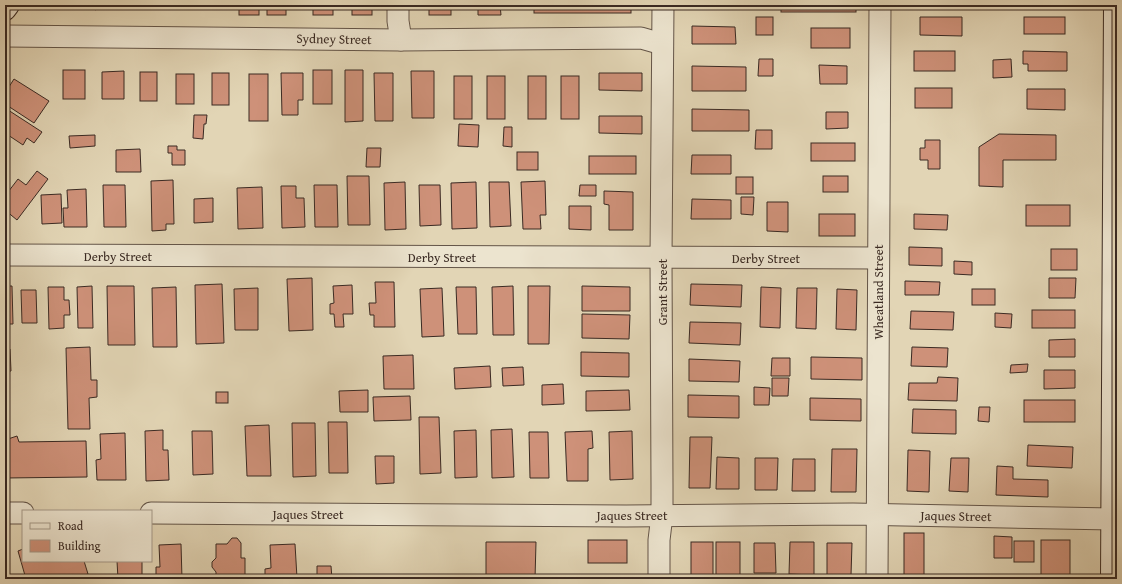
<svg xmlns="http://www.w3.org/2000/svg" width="1122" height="584" font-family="'Gentium Book Plus',serif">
<rect width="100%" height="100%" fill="#e2d5b5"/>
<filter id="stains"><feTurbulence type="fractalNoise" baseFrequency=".005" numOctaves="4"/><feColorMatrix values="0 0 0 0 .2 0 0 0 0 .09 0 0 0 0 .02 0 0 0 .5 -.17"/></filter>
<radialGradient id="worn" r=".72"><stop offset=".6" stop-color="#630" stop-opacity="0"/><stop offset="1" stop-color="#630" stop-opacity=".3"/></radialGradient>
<g fill="#ce9179" stroke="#3a2a23">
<path d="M87 5H99L96 10Z"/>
<path d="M127 5H152L128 8Z"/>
<rect x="169" y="5" width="19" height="1"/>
<rect x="203" y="5" width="18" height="3"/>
<rect x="239" y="5" width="20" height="10"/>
<rect x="267" y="5" width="19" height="10"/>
<rect x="313" y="5" width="20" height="10"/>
<rect x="352" y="5" width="20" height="10"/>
<rect x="429" y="5" width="22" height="10"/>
<path d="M478 5H500L501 15H478Z"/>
<rect x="534" y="5" width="97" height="8"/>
<rect x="781" y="5" width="75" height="7"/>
<rect x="756" y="17" width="17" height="18"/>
<path d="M920 17H962V36L920 35Z"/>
<rect x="1024" y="17" width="41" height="17"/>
<path d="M692 26 735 27 736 44H692Z"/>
<rect x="811" y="28" width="39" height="20"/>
<rect x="914" y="51" width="41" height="20"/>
<path d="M1023 51 1067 52V71H1028V64H1023Z"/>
<path d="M759 59H773V76H758Z"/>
<path d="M1011 59 1012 77 993 78V60Z"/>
<path d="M819 65 847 66V84H820Z"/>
<path d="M692 66 746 67V91H692Z"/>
<rect x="63" y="70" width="22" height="29"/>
<rect x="313" y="70" width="19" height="34"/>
<path d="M345 70H363V121L345 122Z"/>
<path d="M124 71V99H102V72Z"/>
<path d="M411 71H434V118H412Z"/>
<rect x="140" y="72" width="17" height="29"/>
<rect x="212" y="73" width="17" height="32"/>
<path d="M281 73H303V100H298V115H282Z"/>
<path d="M374 73H393V121H375Z"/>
<path d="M599 73H642V91L599 90Z"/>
<rect x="176" y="74" width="18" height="30"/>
<rect x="249" y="74" width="19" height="47"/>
<rect x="454" y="76" width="18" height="43"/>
<rect x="487" y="76" width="18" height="43"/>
<rect x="528" y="76" width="18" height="43"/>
<rect x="561" y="76" width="18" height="43"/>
<path d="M14 79 49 101 34 123 5 104V93Z"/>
<rect x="915" y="88" width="37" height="20"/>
<path d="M1027 89H1065V110L1027 109Z"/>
<path d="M5 108 42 132 34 143 27 138 23 145 5 133Z"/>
<path d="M692 109 749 110V131H692Z"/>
<path d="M826 112H848V128L826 129Z"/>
<path d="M194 115H207L206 124H204L203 139 193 138Z"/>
<path d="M599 116H642V134L599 133Z"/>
<path d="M459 124 479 125 478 147 458 146Z"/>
<path d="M504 127H512V147L503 146Z"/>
<path d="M756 130H772V149H755Z"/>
<path d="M999 134 1056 135V160H1003V187L979 186V147Z"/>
<path d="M95 135V146L70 148 69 136Z"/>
<path d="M925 140H940V169H928V160H920V148H925Z"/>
<rect x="811" y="143" width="44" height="18"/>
<path d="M168 146H177V150H185V165H172V153H168Z"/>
<path d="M367 148H381L380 167H366Z"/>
<path d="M140 149 141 172H116V150Z"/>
<rect x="517" y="152" width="21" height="18"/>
<path d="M692 155H731V174H691Z"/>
<rect x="589" y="156" width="47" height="18"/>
<path d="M37 171 48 179 17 220 5 210V196L18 179 26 185Z"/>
<path d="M347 176H369L370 225H348Z"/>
<rect x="823" y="176" width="25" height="16"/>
<rect x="736" y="177" width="17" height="17"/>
<path d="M173 180 174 224H166V230L152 231 151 181Z"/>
<path d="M545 181 546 215H540L541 229H523L521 182Z"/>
<path d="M405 182 406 229 385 230 384 183Z"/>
<path d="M476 182 477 228 452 229 451 183Z"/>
<path d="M489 182H509L511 226 490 227Z"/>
<path d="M103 185H125L126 227H104Z"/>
<path d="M314 185H337L338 227H315Z"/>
<path d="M419 185H440L441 225 420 226Z"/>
<path d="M580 185H596V196H579Z"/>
<path d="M281 186H296V198H304L305 227 282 228Z"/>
<path d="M262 187 263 228 238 229 237 188Z"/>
<path d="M86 189 87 227H64L63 208H68L67 190Z"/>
<path d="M604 191 633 192V230H609V205L604 204Z"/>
<path d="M61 194 62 223 42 224 41 195Z"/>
<path d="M741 197H754L753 215 741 214Z"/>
<path d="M213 198V222L194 223V199Z"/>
<path d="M692 199 731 200V219H691Z"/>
<path d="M767 202H788V232L767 231Z"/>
<rect x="1026" y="205" width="44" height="21"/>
<path d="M569 206H591V230L569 229Z"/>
<rect x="819" y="214" width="36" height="22"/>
<path d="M914 214 948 215 947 230 914 229Z"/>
<path d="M909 247 942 248V266L909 265Z"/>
<rect x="1051" y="249" width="26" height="21"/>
<path d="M954 261 972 262V275L954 274Z"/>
<path d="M312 278 313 330 289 331 287 279Z"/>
<path d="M1049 278H1076L1075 298H1049Z"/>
<path d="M905 281 940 282 939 295H905Z"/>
<path d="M375 282H394L395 327H374V315H370L369 303H376Z"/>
<path d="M222 284 224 343 196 344 195 285Z"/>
<path d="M691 284 742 285 741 307 690 305Z"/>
<path d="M352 285 353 314H343L344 327H335L334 314H330V304L334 303 333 286Z"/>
<path d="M5 286H12L13 324H5Z"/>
<path d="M92 286 93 328H78L77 287Z"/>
<path d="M107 286H134L135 345H108Z"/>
<path d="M513 286 514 335H493L492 287Z"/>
<path d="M528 286H550L549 344H528Z"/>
<path d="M582 286 630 287V311H582Z"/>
<path d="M48 287H64V300H69L70 315H64V328L49 329Z"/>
<path d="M176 287 177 347H153L152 288Z"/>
<path d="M456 287H476L477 334H458Z"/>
<path d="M761 287 781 288 780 328 760 327Z"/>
<path d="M258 288V330H235L234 289Z"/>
<path d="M442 288 444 336 422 337 420 289Z"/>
<path d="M797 288H817L816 329 796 328Z"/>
<path d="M837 289 857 290 856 330 836 329Z"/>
<rect x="972" y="289" width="23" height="16"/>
<path d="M21 290H36L37 323H22Z"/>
<rect x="1032" y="310" width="43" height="18"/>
<path d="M911 311 954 312 953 330 910 329Z"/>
<path d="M995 313 1012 314 1011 328 995 327Z"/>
<path d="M582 314 630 315 629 339 582 338Z"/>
<path d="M690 322 741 323 740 345 689 343Z"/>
<path d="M1075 339V357H1049V340Z"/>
<path d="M90 347 91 380H97V397L89 398 90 429H68L66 348Z"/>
<path d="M912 347 948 348 947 367 911 366Z"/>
<path d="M5 349H10L11 371 5 372Z"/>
<path d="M581 352 629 353V377L581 376Z"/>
<path d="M413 355 414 389H384L383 356Z"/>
<path d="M811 357 862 358V380L811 379Z"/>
<path d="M772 358H790V376H771Z"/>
<path d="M689 359 740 361 739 382 689 381Z"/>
<path d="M1028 364 1027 372 1010 373 1011 365Z"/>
<path d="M490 366 491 387 455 389 454 368Z"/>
<path d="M523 367 524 385 503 386 502 368Z"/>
<path d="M1044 370H1075V388L1044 389Z"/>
<path d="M938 377 958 378 957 401 908 400 909 383H937Z"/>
<path d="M772 378H789L788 396H772Z"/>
<path d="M563 384 564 404 542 405V385Z"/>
<path d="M754 387 770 388 769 405H754Z"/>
<path d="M368 390V412H340L339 391Z"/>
<path d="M629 390 630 410 586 411V391Z"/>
<rect x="216" y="392" width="12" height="11"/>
<path d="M688 395 739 396V418L688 417Z"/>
<path d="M410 396 411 420 374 421 373 397Z"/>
<path d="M810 398 861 399V421L810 420Z"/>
<rect x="1024" y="400" width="51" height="22"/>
<path d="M979 407H990L989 422 978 421Z"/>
<path d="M913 409 956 410V434L912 433Z"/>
<path d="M419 417H439L441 473 420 474Z"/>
<path d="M328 422H347L348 473H329Z"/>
<path d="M292 423H315L316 476 293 477Z"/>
<path d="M269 425 271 476H247L245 426Z"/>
<path d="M512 429 514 477 492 478 491 430Z"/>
<path d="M163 430V450H168L169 480 146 481 145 431Z"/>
<path d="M476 430 477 477 455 478 454 431Z"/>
<path d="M192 431H212L213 474 193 475Z"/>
<path d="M592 431 593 448 588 449V481H567L565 432Z"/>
<path d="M632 431 633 479 610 480 609 432Z"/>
<path d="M529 432H548L549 478H530Z"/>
<path d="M125 433 126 480H97L96 460 101 459 100 434Z"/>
<path d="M17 436 19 442 86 441 87 477 5 478V438V440Z"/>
<path d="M690 437H712L710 488H689Z"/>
<path d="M1028 445 1073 447 1072 468 1027 466Z"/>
<path d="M832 449H857L856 492H831Z"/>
<path d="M908 450 930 451 929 492 907 491Z"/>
<path d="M375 456H394V483L376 484Z"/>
<path d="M717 457 739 458V489H716Z"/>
<path d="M755 458H778L777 490H755Z"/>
<path d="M951 458H969L968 492 949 491Z"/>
<path d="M793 459H815V491H792Z"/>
<path d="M997 466 1013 467V479L1048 480V497L996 495Z"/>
<rect x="904" y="533" width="20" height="46"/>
<path d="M994 536 1012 537V558H994Z"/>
<path d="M232 538H237L241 543V558H245V579H216V572L212 567V562L216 558V544H227Z"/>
<rect x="588" y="540" width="39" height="23"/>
<rect x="1041" y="540" width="29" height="39"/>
<rect x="1014" y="541" width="20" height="21"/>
<path d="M486 542H536L535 579H486Z"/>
<rect x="691" y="542" width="22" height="36"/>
<rect x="716" y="542" width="24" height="36"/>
<path d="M790 542H814V575L789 574Z"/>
<path d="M754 543H775L776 573H754Z"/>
<path d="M827 543H852L851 575H827Z"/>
<path d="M181 544 182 579H156V567H160L159 545Z"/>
<path d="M295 544 297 578 317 577V566H331L332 579H265V569L271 568 270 545Z"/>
<path d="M23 549V561H84L88 574 70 579H26L18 551Z"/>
<path d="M117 561H142V579H118Z"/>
</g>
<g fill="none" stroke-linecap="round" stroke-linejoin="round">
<defs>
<g id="street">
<path d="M398 5V21L401 40"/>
<path d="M5 36 401 40 641 38 662 44"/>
<path d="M5 255 878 258"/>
<path d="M5 513H23"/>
<path d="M151 513 626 516 853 514 1113 519"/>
<path d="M659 579V540L662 515V486L661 258 663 5"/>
<path d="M877 579 880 5"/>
</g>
<g id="secondary">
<path d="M5 9 8 5"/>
<path d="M1112 579 1115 5"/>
</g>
</defs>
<use href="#street" stroke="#645548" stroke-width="23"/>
<use href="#secondary" stroke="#3a2a23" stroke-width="24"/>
<use href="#street" stroke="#ece4cf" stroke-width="21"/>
<use href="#secondary" stroke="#ece4cf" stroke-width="22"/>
</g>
<g text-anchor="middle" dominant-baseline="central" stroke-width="3" stroke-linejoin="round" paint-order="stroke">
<g font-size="13" fill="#3a2a23" stroke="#ece4cf">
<text transform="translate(334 39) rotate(1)">Sydney Street</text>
<text x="118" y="256">Derby Street</text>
<text x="442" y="257">Derby Street</text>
<text x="766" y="258">Derby Street</text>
<text transform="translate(662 292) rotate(-90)">Grant Street</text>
<text transform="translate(878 292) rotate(-90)">Wheatland Street</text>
<text x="308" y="514">Jaques Street</text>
<text x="632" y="515">Jaques Street</text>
<text transform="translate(956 516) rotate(1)">Jaques Street</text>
</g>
</g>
<rect width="1122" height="584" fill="none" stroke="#e2d5b5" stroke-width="20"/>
<rect x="6" y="6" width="1110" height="572" fill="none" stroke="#3a2a23" stroke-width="2"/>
<rect x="10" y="10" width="1102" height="564" fill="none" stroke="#3a2a23"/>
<rect x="22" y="510" width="130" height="52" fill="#ece4cf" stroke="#a59a8a"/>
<rect x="30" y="523" width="20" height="6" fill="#ece4cf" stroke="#a59a8a"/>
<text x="58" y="530" font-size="12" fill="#3a2a23">Road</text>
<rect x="30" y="540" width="20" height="12" fill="#ce9179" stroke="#a59a8a"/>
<text x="58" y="550" font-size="12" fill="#3a2a23">Building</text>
<rect width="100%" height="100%" filter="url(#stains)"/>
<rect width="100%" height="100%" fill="url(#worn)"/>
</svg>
